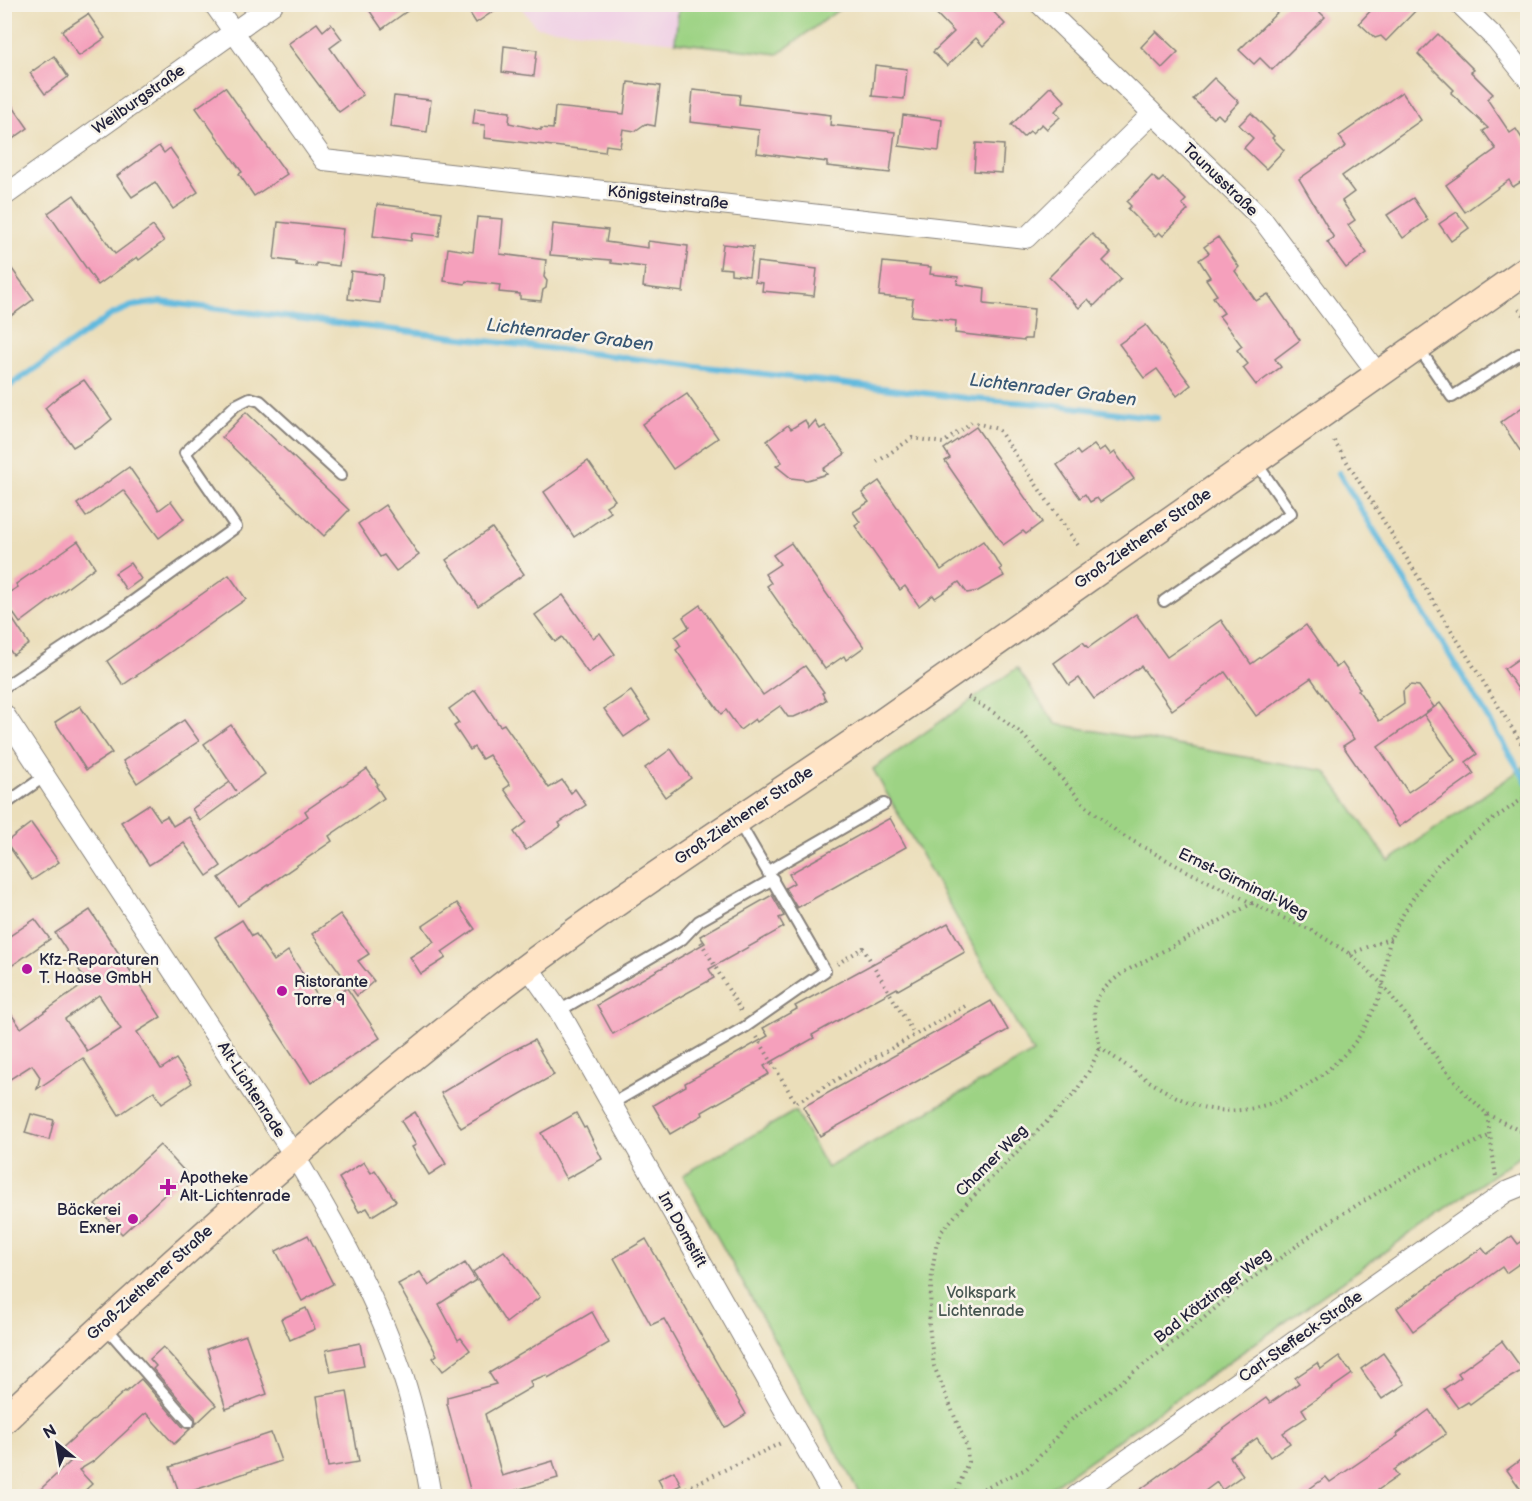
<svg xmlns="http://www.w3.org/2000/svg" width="1532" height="1501" font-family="'Balsamiq Sans',sans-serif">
<rect width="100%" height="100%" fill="#f7f3e8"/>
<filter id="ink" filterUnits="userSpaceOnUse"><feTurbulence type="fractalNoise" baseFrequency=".0167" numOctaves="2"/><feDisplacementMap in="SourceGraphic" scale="12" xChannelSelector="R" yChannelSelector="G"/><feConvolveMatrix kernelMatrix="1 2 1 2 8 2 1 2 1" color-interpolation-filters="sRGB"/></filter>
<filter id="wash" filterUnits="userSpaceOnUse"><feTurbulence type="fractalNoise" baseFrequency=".008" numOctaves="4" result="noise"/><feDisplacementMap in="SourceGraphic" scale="24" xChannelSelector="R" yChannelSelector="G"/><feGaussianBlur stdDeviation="1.35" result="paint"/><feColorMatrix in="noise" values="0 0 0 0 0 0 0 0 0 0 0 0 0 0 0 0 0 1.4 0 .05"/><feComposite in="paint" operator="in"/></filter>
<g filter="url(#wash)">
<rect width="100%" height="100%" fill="#ebdeba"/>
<path fill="#f0d0e5" d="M519 5H679L675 42 536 27Z"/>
<g fill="#9dd384" stroke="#607a60" stroke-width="1.5">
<path d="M679 5V4L845 5 778 54 675 42Z"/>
<path d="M1017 668 1056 724 1325 771 1389 861 1527 765V1151L1039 1496H861L683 1175 795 1111 827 1168 1033 1053 873 769Z"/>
</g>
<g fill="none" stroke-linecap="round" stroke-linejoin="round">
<g stroke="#60b9de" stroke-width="6">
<path d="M4 390 111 315 132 306 161 302 974 399 1057 405 1157 418"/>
<path d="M1339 473 1528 784"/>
</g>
</g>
<g id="blocks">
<g fill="#f5a0bc" fill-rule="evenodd">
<path d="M365 4H417L382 29Z"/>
<path d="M464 4H504L476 23Z"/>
<path d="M927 4H986L1005 24 983 46 976 38 947 66 933 52 954 32Z"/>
<path d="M1286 4H1311L1325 17 1272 70 1260 58 1254 64 1239 50Z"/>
<path d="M1377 4H1422L1386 41 1381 36 1375 38 1359 23Z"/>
<path d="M88 14 105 38 79 56 62 31Z"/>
<path d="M317 23 323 31 331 24 342 39 330 48 363 95 339 112 288 44Z"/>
<path d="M1156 31 1178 52 1162 68 1141 47Z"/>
<path d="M1438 34 1474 70 1471 72 1493 94 1487 99 1510 133 1516 129 1527 146V178L1513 187 1509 180 1465 212 1446 185 1496 149 1483 131 1488 128 1451 93 1454 90 1418 54Z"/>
<path d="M504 46 537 50 534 76 502 72Z"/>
<path d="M54 56 68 77 45 94 30 73Z"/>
<path d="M875 65 907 69 904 99 872 96Z"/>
<path d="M1214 78 1239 102 1223 119 1218 114 1213 118 1193 99Z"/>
<path d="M628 82 660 86 655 126 645 124 635 131 623 129 620 147 606 145 605 152 484 138 485 125 473 124 475 108 510 112 509 123 541 130V128L553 129 555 107 624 114Z"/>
<path d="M1051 86 1065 101 1055 111 1060 117 1047 129 1042 124 1032 133 1030 131 1023 137 1011 125Z"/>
<path d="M225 87 287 174 254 196 239 174 242 172 196 108Z"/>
<path d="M693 90 740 95 739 104 831 115 830 125 895 132 890 173 827 166V162L757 153 759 130 690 122Z"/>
<path d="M1402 92 1421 120 1342 176 1354 192 1342 201 1355 220 1348 225 1367 253 1346 268 1327 242 1334 238 1299 179 1346 146 1339 136Z"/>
<path d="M4 94 28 128 4 145Z"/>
<path d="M394 96 431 100 427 132 390 127Z"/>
<path d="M1251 113 1274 136 1272 138 1284 150 1266 169 1244 148 1253 138 1239 125Z"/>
<path d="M903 115 942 120 939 151 899 146Z"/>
<path d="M976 143 1004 145 1002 173 974 171Z"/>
<path d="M159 146 164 153 170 148 179 161 178 162 198 192 173 209 155 182 132 197 117 176Z"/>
<path d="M1152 176 1159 182 1163 178 1180 194 1186 200 1182 204 1188 210 1163 236 1159 232 1155 236 1128 209 1131 206 1127 202Z"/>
<path d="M74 195 115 254 153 226 164 241 139 260 137 257 98 285 48 213Z"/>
<path d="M1413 198 1428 220 1403 238 1387 215Z"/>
<path d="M377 204 442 212 439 236 412 233 411 241 373 236Z"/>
<path d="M1457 212 1469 228 1451 241 1439 224Z"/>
<path d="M477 217 503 219 500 254 546 260 544 277 547 281 546 288 543 290 541 301 520 299V294L499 292 500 285 466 281 465 284 444 281 448 248 473 252Z"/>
<path d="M278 222 343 229 339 266 316 263V267L296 265V262L274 259Z"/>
<path d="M553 224 608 230 606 242 648 248V241L688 246 683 292 643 287 645 267 611 263V260L550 255Z"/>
<path d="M1092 234 1111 253 1103 261 1121 279 1094 306 1088 299 1079 308 1049 277Z"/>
<path d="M1218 237 1239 267 1235 271 1256 301 1268 294 1300 340 1275 359 1281 367 1256 385 1243 368 1248 364 1237 350 1242 346 1219 316 1224 313 1213 297 1217 295 1206 279 1210 277 1199 260 1209 253 1204 247Z"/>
<path d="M723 244 753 247 749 276 731 274V269L720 268Z"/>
<path d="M4 258 34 299 4 321Z"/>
<path d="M757 262 817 269 814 296 762 291 763 283 755 282Z"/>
<path d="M883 262 931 267 930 274 958 277 957 284 985 288 984 304 1034 309 1031 339H1024V341L955 333 956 321 911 316 913 299 879 296Z"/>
<path d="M351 271 383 275 380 303 348 299Z"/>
<path d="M1146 325 1191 385 1177 396 1157 369 1144 378 1119 344Z"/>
<path d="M84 380 112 419 90 437 73 447 45 408 60 395Z"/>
<path d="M687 394 718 438 673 469 642 424Z"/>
<path d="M1527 404V461L1501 422Z"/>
<path d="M246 412 349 510 324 536 222 437Z"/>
<path d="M805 420 809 428 815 421 820 429 825 426 845 454 823 469 827 474 807 480 791 478 776 466 782 462 767 441 788 425 791 429Z"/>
<path d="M976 427 1042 522 1026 534 1023 531 1003 545 945 461 950 458 944 449Z"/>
<path d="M1094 445 1099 451 1105 447 1111 455 1115 452 1134 479 1100 502 1097 498 1090 502 1085 494 1080 498 1057 465 1077 451 1080 455Z"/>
<path d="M588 461 615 500 606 506 611 512 574 537 544 492Z"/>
<path d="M129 467 159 510 171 501 184 519 159 538 123 490 86 517 77 504Z"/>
<path d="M879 481 941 570 983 541 1002 568 1000 569 1004 576 978 591 967 593 959 582 935 598 933 595 919 606 905 586 900 590 855 526 860 522 853 512 869 502 862 493Z"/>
<path d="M385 505 419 555 396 571 384 555 380 557 358 524Z"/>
<path d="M492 528 524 574 478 606 446 560Z"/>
<path d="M78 541 95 567 20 623 4 600V596L18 587 16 584Z"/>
<path d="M791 543 864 647 846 660 844 656 825 669 767 586 771 583 765 574 780 564 773 555Z"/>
<path d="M130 563 141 579 126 590 115 573Z"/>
<path d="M229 575 246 599 123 685 107 661Z"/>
<path d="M563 595 593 638 600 633 615 654 588 673 562 637 555 642 535 615Z"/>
<path d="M700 605 763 695 805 666 824 692 822 693 826 700 812 709 794 717H788L780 706 757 722 755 719 740 730 726 710 721 714 676 650 681 646 675 637 689 627 683 617Z"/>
<path d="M4 606 29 644 13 655 4 642Z"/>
<path d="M1136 614 1167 657 1221 620 1251 664 1306 625 1336 668 1342 663 1360 689 1358 690 1379 721 1404 704 1403 691 1410 685 1419 686 1434 707 1378 747 1408 792 1455 760 1424 715 1440 703 1477 754 1466 762 1474 774 1399 827 1343 746 1354 739 1311 678 1256 716 1225 672 1172 710 1141 666 1094 699 1079 678 1069 685 1054 663 1083 642 1088 648Z"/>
<path d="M1527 653V702L1504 669Z"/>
<path d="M475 690 500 726 504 724 549 788 562 780 571 793 575 789 586 805 559 823 561 826 526 850 514 832 527 822 504 789 510 785 489 755 482 759 474 747 470 750 454 726 459 723 449 709Z"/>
<path d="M631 691 650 719 624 737 604 709Z"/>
<path d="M80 706 112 753 86 770 55 722Z"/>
<path d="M184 720 199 741 137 783 123 761Z"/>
<path d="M231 725 265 774 200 821 192 809 230 782 236 791 204 744Z"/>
<path d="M671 749 691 778 665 797 645 768Z"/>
<path d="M367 769 378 784 376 786 384 798 329 836 332 841 238 906 219 878 308 816 305 811Z"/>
<path d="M149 804 160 820 167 816 173 826 188 817 221 866 207 876 184 843 149 865 121 822Z"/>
<path d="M890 818 906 847 797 908 785 888 794 883 789 874Z"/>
<path d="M31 823 59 862 32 880 6 842Z"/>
<path d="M772 895 784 916 779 918 784 927 709 969 714 978 613 1034 597 1005 705 943 700 936Z"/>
<path d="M457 903 475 929 442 952 446 958 421 974 410 957 434 942 423 926Z"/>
<path d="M90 910 161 1017 137 1032 161 1069 176 1059 192 1083 162 1103 154 1091 119 1115 83 1058 37 1089 40 1077 32 1065 4 1083V1004L21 1028 87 982 55 933ZM99 995 121 1029 87 1051 65 1019Z"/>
<path d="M340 914 369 954 358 961 374 981 357 996 312 934Z"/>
<path d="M35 919 50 939 4 971V940Z"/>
<path d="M242 920 252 936 256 934 274 961 288 951 324 1006 347 988 380 1038 311 1083 215 937Z"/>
<path d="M948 923 965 952 898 990 897 988 812 1035 814 1038 764 1066 769 1074 702 1112 703 1115 670 1134 653 1105 686 1086 685 1083 768 1036 763 1028 797 1009 795 1006Z"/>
<path d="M991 1001 1008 1030 820 1136 803 1107Z"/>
<path d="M534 1040 554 1075 461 1128 441 1093 504 1055Z"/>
<path d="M415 1112 446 1164 429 1175 412 1147 416 1145 401 1121Z"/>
<path d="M576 1113 584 1128 586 1127 602 1159 566 1179 541 1133Z"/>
<path d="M31 1114 54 1120 49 1140 25 1133Z"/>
<path d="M160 1145 187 1174 122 1234 95 1205Z"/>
<path d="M364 1162 371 1173 375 1170 396 1201 372 1216 367 1208 359 1212 339 1178Z"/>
<path d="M308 1235 333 1284 302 1301 276 1251Z"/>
<path d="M1512 1236 1518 1244 1527 1238V1258L1506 1273 1502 1267 1413 1331 1397 1308 1482 1248 1487 1254Z"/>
<path d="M646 1239 746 1414 728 1426 725 1427 664 1319 651 1325 614 1258Z"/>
<path d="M504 1251 540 1297 506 1323 473 1272Z"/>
<path d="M465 1263 476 1280 439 1304 458 1340 461 1338 470 1350 443 1371 433 1358 437 1355 398 1284 420 1272 429 1286Z"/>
<path d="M306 1308 315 1329 290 1340 281 1319Z"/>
<path d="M592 1312 609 1343 548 1378 547 1375 530 1381 532 1387 485 1414 502 1476 553 1461 558 1478 506 1493 507 1497H472L447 1404V1397L496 1384 489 1373Z"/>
<path d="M246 1335 267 1394 226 1409 207 1349Z"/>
<path d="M1502 1341 1523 1370 1492 1388 1470 1404 1468 1402 1458 1408 1444 1389 1461 1377 1458 1373Z"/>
<path d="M360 1343 364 1366 331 1372 326 1350Z"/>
<path d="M163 1347 216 1405 196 1424 195 1417 153 1369 156 1366 150 1359Z"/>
<path d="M1383 1353 1405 1384 1382 1399 1361 1369Z"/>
<path d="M1339 1356 1352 1374 1302 1409 1307 1417 1283 1433 1290 1443 1270 1457 1257 1438 1230 1457 1243 1475 1222 1490 1217 1482 1197 1497H1130L1266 1398 1270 1403 1299 1383 1295 1378 1317 1363 1321 1369Z"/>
<path d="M141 1379 183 1427 190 1429 174 1444 146 1413 94 1461 79 1470 92 1484 78 1497H32L70 1462 59 1451 125 1391 126 1392Z"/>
<path d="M347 1391 359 1462 328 1467 317 1396Z"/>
<path d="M1429 1410 1446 1434 1394 1470 1398 1476 1368 1497H1298L1326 1477 1330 1482 1398 1436 1397 1434Z"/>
<path d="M271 1433 281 1461 180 1495 170 1467Z"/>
<path d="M1527 1455V1497H1526L1507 1470Z"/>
<path d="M674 1471 681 1485 665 1493 658 1479Z"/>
</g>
</g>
</g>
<g filter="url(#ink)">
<use href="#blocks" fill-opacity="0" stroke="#86807a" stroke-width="1.5"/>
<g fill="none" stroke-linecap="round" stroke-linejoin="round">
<defs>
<g id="lane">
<path d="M1418 347 1452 397 1519 354"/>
<path d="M1164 601 1291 513 1255 461"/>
<path d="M4 687 125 607 236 527 185 453 236 405 250 398 260 401 341 475"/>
<path d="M4 805 45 776"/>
<path d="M768 871 884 804"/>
<path d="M559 1011 682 939 699 921 773 879"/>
<path d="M611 1104 745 1027 825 971 738 821"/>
<path d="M104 1325 189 1422"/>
</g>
<g id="street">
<path d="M214 4 324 160 1026 238 1152 114"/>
<path d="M1040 4 1262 219 1378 374"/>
<path d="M1460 4 1496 39 1528 79"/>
<path d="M4 196 273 4"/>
<path d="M4 714 294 1155C336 1225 377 1298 403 1376 416 1415 424 1456 431 1496"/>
<path d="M528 967 559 1011 833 1496"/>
<path d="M1076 1496 1506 1192 1528 1183"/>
</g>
<path id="secondary" d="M4 1420C160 1271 319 1128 489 996 615 898 751 813 883 722 1098 572 1313 420 1528 269"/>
</defs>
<use href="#lane" stroke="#86807a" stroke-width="14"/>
<use href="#street" stroke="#86807a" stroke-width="22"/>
<use href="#secondary" stroke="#86807a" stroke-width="30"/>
<g stroke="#86807a" stroke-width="4" stroke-dasharray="1.5 4.5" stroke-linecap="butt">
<path d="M1519 309 1528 320"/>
<path d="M1334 441 1528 754"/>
<path d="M877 462 912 438 943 443 972 422 998 429 1079 547"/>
<path d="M968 697 994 713 1022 734 1086 806 1120 834 1181 868 1272 913 1313 931 1350 954 1382 984 1412 1023 1441 1064 1464 1092 1487 1114 1496 1177"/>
<path d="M1253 903 1124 972C1086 1000 1093 1006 1100 1048 1130 1067 1160 1092 1193 1104 1250 1126 1314 1090 1351 1047 1362 1034 1371 1016 1378 1000 1387 981 1384 958 1391 938 1398 920 1415 895 1426 879 1452 844 1492 821 1528 795"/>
<path d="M701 942 742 1013"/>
<path d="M1350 954 1391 938"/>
<path d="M837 964 863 948 914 1034"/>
<path d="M757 1037 796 1103 967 1005"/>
<path d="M1487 1114 1528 1135"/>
<path d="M670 1496 783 1442"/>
<path d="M955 1496 968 1462 967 1447 934 1366 929 1325 932 1272 936 1247 942 1231 960 1210 1075 1093 1089 1071 1100 1048"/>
<path d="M967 1496 1026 1469 1045 1451 1067 1423 1197 1324 1235 1291 1332 1220 1419 1168 1489 1136"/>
</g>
<use href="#lane" stroke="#fff" stroke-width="10"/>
<use href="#street" stroke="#fff" stroke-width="20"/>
<use href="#secondary" stroke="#ffe4c6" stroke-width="27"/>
</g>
</g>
<g fill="#b5179e" stroke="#f7f3e8" stroke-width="2">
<circle cx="27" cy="969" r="6"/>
<circle cx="282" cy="991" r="6"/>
<path d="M165 1178h6v6h6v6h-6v6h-6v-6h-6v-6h6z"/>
<circle cx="133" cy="1219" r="6"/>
</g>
<g text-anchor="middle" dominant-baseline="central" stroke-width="5" stroke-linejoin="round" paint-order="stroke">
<g font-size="16" fill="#22223b" stroke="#f7f3e8">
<text transform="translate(139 100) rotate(-35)">Weilburgstraße</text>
<text transform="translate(1220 180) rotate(44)">Taunusstraße</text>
<text transform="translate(668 198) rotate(6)">Königsteinstraße</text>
<text transform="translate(1143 539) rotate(-35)">Groß-Ziethener Straße</text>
<text transform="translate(744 816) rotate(-34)">Groß-Ziethener Straße</text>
<text transform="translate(1243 884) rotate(26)">Ernst-Girmindl-Weg</text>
<text transform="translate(251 1090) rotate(57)">Alt-Lichtenrade</text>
<text transform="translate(992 1161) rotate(-45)">Chamer Weg</text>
<text transform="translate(682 1230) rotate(61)">Im Domstift</text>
<text transform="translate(150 1283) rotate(-42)">Groß-Ziethener Straße</text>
<text transform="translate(1213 1296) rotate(-38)">Bad Kötztinger Weg</text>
<text transform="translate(1301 1337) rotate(-35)">Carl-Steffeck-Straße</text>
</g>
<g font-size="16" fill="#22223b" stroke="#f7f3e8" text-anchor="start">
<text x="39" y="960">Kfz-Reparaturen<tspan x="39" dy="18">T. Haase GmbH</tspan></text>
<text x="294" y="982">Ristorante<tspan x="294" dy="18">Torre 9</tspan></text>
<text x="180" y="1178">Apotheke<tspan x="180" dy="18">Alt-Lichtenrade</tspan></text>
<text x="121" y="1210" text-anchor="end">Bäckerei<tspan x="121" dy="18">Exner</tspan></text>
</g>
<g font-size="16" fill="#475751" stroke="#f7f3e8">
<text x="981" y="1293">Volkspark<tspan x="981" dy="18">Lichtenrade</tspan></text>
</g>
<g font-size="18" font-style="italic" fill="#385774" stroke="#f7f3e8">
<text transform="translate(570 335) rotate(7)">Lichtenrader Graben</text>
<text transform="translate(1053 390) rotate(7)">Lichtenrader Graben</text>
</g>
</g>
<rect width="1532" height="1501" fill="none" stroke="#f7f3e8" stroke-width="24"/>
<g transform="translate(57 1444) rotate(330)" stroke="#f7f3e8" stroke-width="4.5" paint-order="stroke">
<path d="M0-4.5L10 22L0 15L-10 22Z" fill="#22223b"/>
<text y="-9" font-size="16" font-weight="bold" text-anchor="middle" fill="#22223b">N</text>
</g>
</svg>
